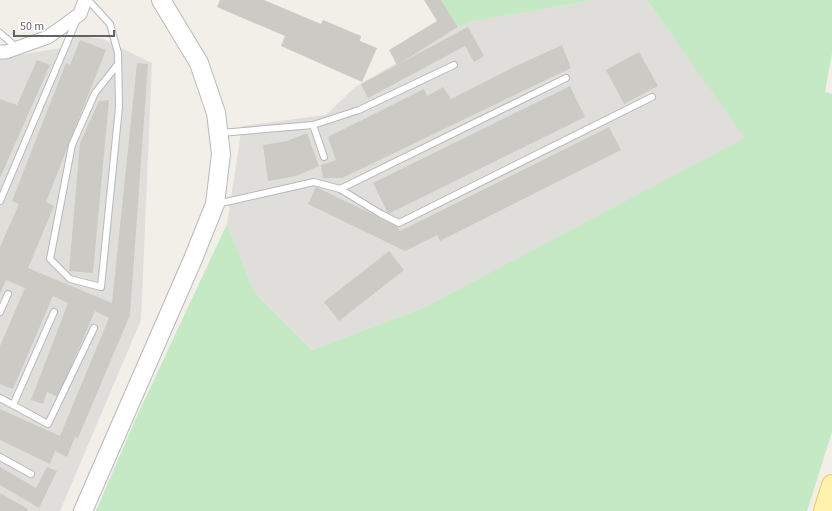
<svg xmlns="http://www.w3.org/2000/svg" width="832" height="511" font-family="'Source Sans 3',sans-serif">
<rect width="100%" height="100%" fill="#f1efe8"/>
<g fill="#e0deda">
<path d="M594 0H647L746 138 425 307 312 350 254 292 227 224 242 126 326 115 355 87 458 27 473 21Z"/>
<path d="M73 35 103 39 152 63 141 320 60 511H0V206Z"/>
<path d="M61 48 0 196V58Z"/>
</g>
<g fill="#c5e8c5">
<path d="M441 0H594L473 21 458 27Z"/>
<path d="M647 0H832V53L825 92 832 94V432L807 511H96L137 416 227 224 254 292 312 350 425 307 745 138Z"/>
</g>
<g fill="#cccac5">
<path d="M220 0H264L321 24 323 20 361 36 360 41 377 48 362 82 281 46 285 36 217 7Z"/>
<path d="M424 0H441L458 27 397 65 389 50 437 21Z"/>
<path d="M468 27 484 56 474 62 465 46 368 98 361 84Z"/>
<path d="M80 40 106 50 46 202 54 206 28 268 112 303 137 63 148 64 130 315 78 438 75 437 67 457 55 451 50 464 0 440V409L60 436 109 318 95 311 58 397 47 392 43 404 31 400 68 303 53 296 13 389 0 384V346L25 288 6 280 0 293V247L19 204 12 201 66 63 70 65Z"/>
<path d="M562 45 571 68 342 178H323L321 165 336 160 328 137 424 89 427 96 443 87 451 99 516 66Z"/>
<path d="M639 52 658 86 624 104 606 70Z"/>
<path d="M37 60 50 65 0 178V99L17 105Z"/>
<path d="M570 86 585 117 388 214 373 183Z"/>
<path d="M109 100 93 273 69 271 80 143 99 101Z"/>
<path d="M609 127 621 150 440 241 437 235 405 251 308 204 316 187 397 226 400 231Z"/>
<path d="M307 133 319 166 296 176 268 181 263 145 287 141Z"/>
<path d="M389 251 404 270 339 321 324 302Z"/>
<path d="M0 467 36 488 47 467 57 471 39 508 0 485Z"/>
<path d="M0 493 28 509 27 511H0Z"/>
</g>
<g fill="none" stroke-linecap="round" stroke-linejoin="round">
<defs>
<g id="lane">
<path d="M88 0 110 24 118 53 119 107 101 287 70 279 50 259 72 145 95 93 118 64"/>
<path d="M0 33 17 48"/>
<path d="M313 125 324 157"/>
<path d="M220 133 313 125 359 110 454 65"/>
<path d="M340 189 381 214 399 223 652 97"/>
<path d="M0 201 77 19"/>
<path d="M217 204 314 182 340 189 566 78"/>
<path d="M0 312 8 294"/>
<path d="M0 398 48 424 94 328"/>
<path d="M13 405 54 312"/>
<path d="M0 457 31 474"/>
</g>
<path id="street" d="M0 52H6L48 37 80 14 85 0"/>
<path id="secondary" d="M83 511 193 259 215 204 221 154 216 113 199 63 161 0"/>
<path id="primary" d="M824 511 832 485"/>
</defs>
<use href="#lane" stroke="#b5b8bc" stroke-width="8"/>
<use href="#street" stroke="#b5b8bc" stroke-width="15"/>
<use href="#secondary" stroke="#b6babf" stroke-width="20"/>
<use href="#primary" stroke="#f2c960" stroke-width="22"/>
<use href="#lane" stroke="#fff" stroke-width="6"/>
<use href="#street" stroke="#fff" stroke-width="13"/>
<use href="#secondary" stroke="#fff" stroke-width="18"/>
<use href="#primary" stroke="#fff2af" stroke-width="20"/>
</g>
<path d="M14 30v6h100v-6" fill="none" stroke="#5f6368" stroke-width="2"/>
<text x="20" y="30" font-size="12" fill="#5f6368" stroke="#ffffff" stroke-width="3" paint-order="stroke">50 m</text>
</svg>
